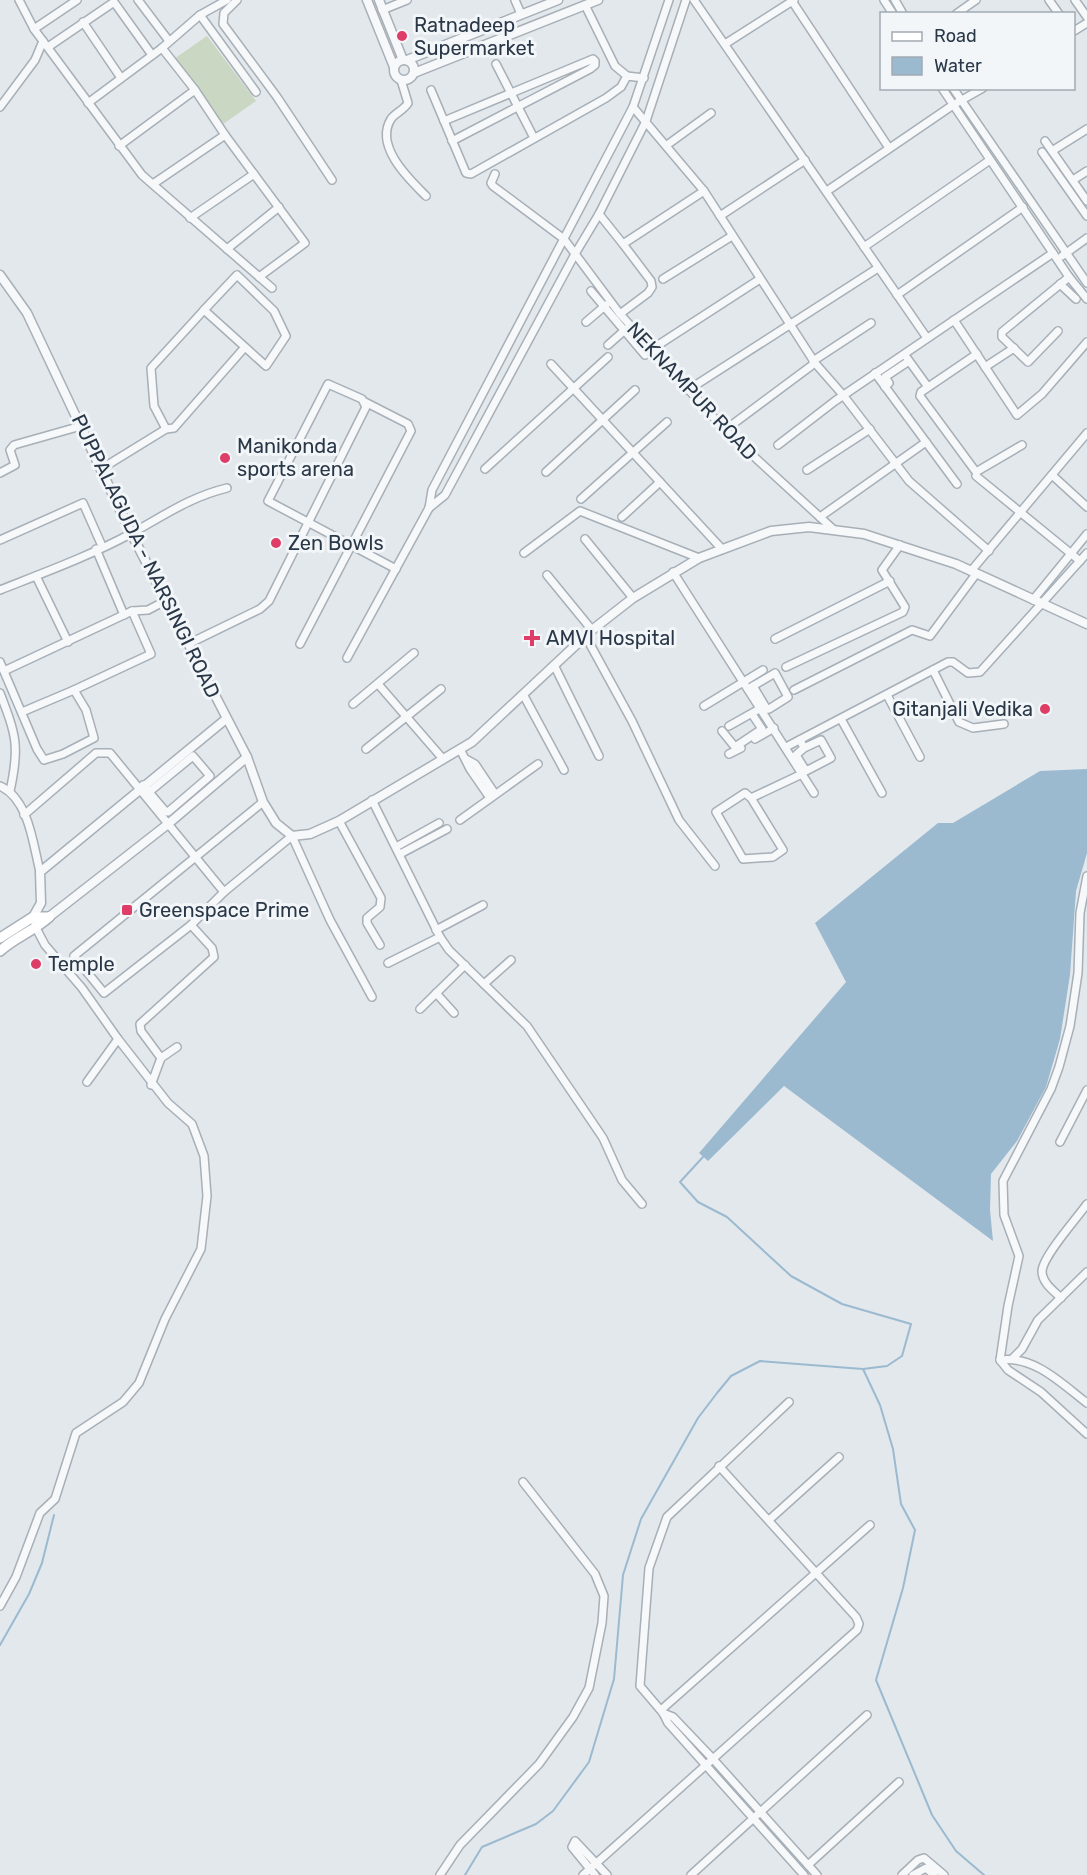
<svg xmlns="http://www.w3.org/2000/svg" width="1087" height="1875" font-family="Rubik,sans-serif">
<rect width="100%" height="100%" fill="#e3e8ec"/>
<path fill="#cad7c3" d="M207 36 256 101 223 124 174 59Z"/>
<path fill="#9bbad0" d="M1087 769V853L1076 891 1070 975 1060 1039 1046 1087 1017 1141 991 1174 990 1210 993 1241 784 1086 708 1161 699 1153 846 982 815 923 938 823H953L1040 771Z"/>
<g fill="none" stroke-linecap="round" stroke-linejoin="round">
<g stroke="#9bbad0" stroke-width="2">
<path d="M863 1369 880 1405 893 1449 901 1504 915 1530 903 1588 876 1680 932 1815 956 1851 984 1875"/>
<path d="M0 1645 29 1594 42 1563 54 1515"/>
<path d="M465 1875 482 1847 536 1824 553 1811 589 1762 614 1679 623 1575 641 1519 698 1418 717 1393 731 1376 760 1361 863 1369 887 1366 902 1356 911 1324 842 1304 791 1276 727 1217 698 1202 680 1182 703 1157"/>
</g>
<defs>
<g id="minor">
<path d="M19 0 34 29 142 175 272 288"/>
<path d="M138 0 169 41"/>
<path d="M237 0 224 13 223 24 277 97 332 180"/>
<path d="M515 0 521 14"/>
<path d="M694 0 927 338"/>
<path d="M884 0 893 14"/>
<path d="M895 0 903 14"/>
<path d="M1049 0 1059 14"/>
<path d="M1075 0 1087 17"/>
<path d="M792 1 889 148"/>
<path d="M585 5 615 66 627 76"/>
<path d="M382 10 407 0"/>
<path d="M956 14 976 0"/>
<path d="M200 15 256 92"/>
<path d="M83 22 121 78"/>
<path d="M34 29 77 0"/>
<path d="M1074 31 1087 23"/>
<path d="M725 44 794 0"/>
<path d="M48 47 114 2 152 55"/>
<path d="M496 64 534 138"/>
<path d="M401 80 408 103C404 110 395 113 391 119 374 146 409 179 426 196"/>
<path d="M942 88 1069 277 1087 299"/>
<path d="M953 88 1087 283"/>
<path d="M431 90 466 173 471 174 606 98 621 87 627 76 644 78"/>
<path d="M88 103 162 48 200 15 227 0"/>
<path d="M0 107 35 60 43 41"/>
<path d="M633 107 704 191 815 363 843 395 909 481 989 551"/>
<path d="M444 121 593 59 595 61V65L590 69 452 141"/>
<path d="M225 135 305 243 259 277"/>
<path d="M1045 141 1087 201"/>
<path d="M667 145 711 113"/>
<path d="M119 146 195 90 162 48"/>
<path d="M1052 151 1087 129"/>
<path d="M1042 152 1087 216"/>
<path d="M495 174 491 183 493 186 564 239 620 314 725 430 834 530"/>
<path d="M1073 180 1087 171"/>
<path d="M153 184 225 135 195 90"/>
<path d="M827 191 953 105 983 88"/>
<path d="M599 214 623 244 704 191"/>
<path d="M720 216 805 160"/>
<path d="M190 218 254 174"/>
<path d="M864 247 990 160"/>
<path d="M227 249 279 207"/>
<path d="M1062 256 1087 238"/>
<path d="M663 279 732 236"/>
<path d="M1060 284 1076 299"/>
<path d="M591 291 645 355"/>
<path d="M897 295 1023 207"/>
<path d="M620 314 648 293 652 287 651 281 623 244"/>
<path d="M954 320 1017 415 1042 394 1087 342"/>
<path d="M586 322 606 305"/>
<path d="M1058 331 1028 362 1002 337V332L1069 277"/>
<path d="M608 345 626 329"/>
<path d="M652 349 760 279"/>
<path d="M977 354 921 392 920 396 976 472 1022 445"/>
<path d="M907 358 928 387"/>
<path d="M813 361 871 323"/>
<path d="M551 364 721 548"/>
<path d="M985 367 1014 348"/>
<path d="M875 373 957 484"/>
<path d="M885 387 889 383 885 377 909 361"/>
<path d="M688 390 878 268"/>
<path d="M166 429 154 406 151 368 204 310"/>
<path d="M725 430 815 363"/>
<path d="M778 445 835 401 1053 253"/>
<path d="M101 469 166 429 174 428 245 347 266 366 286 336 274 311 237 275 204 310 245 347"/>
<path d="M485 469 608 357"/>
<path d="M807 470 870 429"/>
<path d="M546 472 635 390"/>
<path d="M0 473 15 465 10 450 14 445 81 426"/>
<path d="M1052 475 1087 507"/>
<path d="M976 476 1080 561"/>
<path d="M581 499 667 422"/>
<path d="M429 508 445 495 575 254 599 214 646 121 686 0"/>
<path d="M622 517 660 482"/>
<path d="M820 517 926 442"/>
<path d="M585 539 633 598"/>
<path d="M0 540 83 503 102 546"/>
<path d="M96 549 124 615"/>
<path d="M524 553 580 511 699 558"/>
<path d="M971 571 1087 433"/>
<path d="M673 572 814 793"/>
<path d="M547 575 592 630"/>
<path d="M36 576 68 642"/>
<path d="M0 590C43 573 92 555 132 533 165 515 190 497 227 488"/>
<path d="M1033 600 1087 534"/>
<path d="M586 637 632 721 679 820 715 866"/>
<path d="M775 639 890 581"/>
<path d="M188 644 260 609 269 601 366 407 362 399 328 384 268 501 396 569"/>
<path d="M300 644 411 431 408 424 365 402"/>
<path d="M347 658 429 508 432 490 633 107 669 0"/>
<path d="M0 662 37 749 44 760 63 754 94 738 86 710 74 690 22 712"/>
<path d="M555 667 599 756"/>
<path d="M786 667 903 612 905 607 882 570 900 545"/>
<path d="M933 670 959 722 973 728 1004 724"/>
<path d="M4 671 132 611 148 610 167 600"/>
<path d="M378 684 443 759"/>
<path d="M753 686 765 706"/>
<path d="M748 689 775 673 788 697 769 709 762 710"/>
<path d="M74 690 151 654 132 611"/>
<path d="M794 690 912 630 930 636 976 574"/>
<path d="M0 693C16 735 20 746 10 791"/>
<path d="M887 695 920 757"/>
<path d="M524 696 564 770"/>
<path d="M353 704 414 653"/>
<path d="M704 706 763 670"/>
<path d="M841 719 882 793"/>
<path d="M729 726 761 708"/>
<path d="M722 731 735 747 762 729 752 714"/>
<path d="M755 739 774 728"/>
<path d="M800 740 804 748 821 740 831 758 806 771 796 755 804 748"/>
<path d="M786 747 948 662H953L968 673 980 672 1087 553"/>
<path d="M366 749 441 689"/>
<path d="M460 749 470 769 490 798"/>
<path d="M729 754 741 748"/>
<path d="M466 759 475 764 495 794"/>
<path d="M143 785 166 812H168L210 776 193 756 149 792"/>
<path d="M0 786C29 799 33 844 40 872"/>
<path d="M751 798 783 850 773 857 743 859 716 812 745 793 751 798 802 774"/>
<path d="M372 800 440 937 388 963"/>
<path d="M24 815 96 753H110L224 892 191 925 212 948 214 957 140 1024 141 1031 161 1058"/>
<path d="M460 820 538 764"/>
<path d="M339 821 381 898 380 907 367 918V923L380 945"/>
<path d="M396 847 439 823"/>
<path d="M400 854 447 829"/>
<path d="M1087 876 1080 913 1078 973 1070 1026 1059 1067 1051 1089 1003 1181 1004 1215 1019 1256 1008 1306 1000 1360 1008 1370 1041 1392 1087 1434"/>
<path d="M224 892 292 836 330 920 372 997"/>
<path d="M191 925 104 993 74 956 263 802"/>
<path d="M36 928 45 945 82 988 118 1039 87 1082"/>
<path d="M436 930 483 905"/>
<path d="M440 937 449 950 527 1026 603 1138 622 1180 642 1204"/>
<path d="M484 984 511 960"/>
<path d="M436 993 454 1013"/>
<path d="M420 1009 465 965"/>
<path d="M151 1085 161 1058 177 1047"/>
<path d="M1060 1142 1087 1090"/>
<path d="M1061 1298C1054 1291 1042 1283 1042 1271 1043 1256 1077 1218 1087 1204"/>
<path d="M1013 1358 1022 1349 1038 1320 1087 1272"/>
<path d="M1000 1360C1034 1355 1062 1384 1087 1403"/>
<path d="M789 1402 667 1517 649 1568 640 1686 663 1713 668 1723 804 1875"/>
<path d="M769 1520 839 1457"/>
<path d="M0 1606 16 1577 40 1513 55 1499 76 1433 123 1402 139 1383 165 1319 201 1249 207 1196 204 1156 192 1124 168 1103 118 1039"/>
<path d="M661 1710 870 1525"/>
<path d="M663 1713 673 1717 713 1759 817 1875"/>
<path d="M808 1865 899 1782"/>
<path d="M440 1875 460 1845 539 1764 573 1717 589 1688 602 1623 604 1596 595 1574 523 1482"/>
<path d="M583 1875 857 1630 859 1624 856 1617 719 1466"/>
<path d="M595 1875 572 1847 575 1841 607 1875"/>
<path d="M691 1875 867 1715"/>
<path d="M902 1875 918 1860 924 1858 944 1875"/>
<path d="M913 1875 926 1868 934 1875"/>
</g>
<g id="tertiary">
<path d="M367 0 394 67"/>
<path d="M379 0 403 60"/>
<circle cx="404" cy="70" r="10"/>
<path d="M407 60 558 0"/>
<path d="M414 73 598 0"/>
<path d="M0 275 27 313 131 533 247 757 263 802 276 823 292 836 310 834 339 821 472 742 592 630 633 598 699 558 771 531 809 527 864 534 956 564 1087 624"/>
<path d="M49 917 168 824 247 757"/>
<path d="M35 922 33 917 41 903 40 872 226 719"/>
</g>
<g id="secondary">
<path d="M0 938 33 917H49"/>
<path d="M0 951C15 937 34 931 49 917"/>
</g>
</defs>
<use href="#minor" stroke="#a7afb7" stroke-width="10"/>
<use href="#tertiary" stroke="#a7afb7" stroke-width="11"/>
<use href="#secondary" stroke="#a7afb7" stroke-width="12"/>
<use href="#minor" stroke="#f6f8fa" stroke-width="7"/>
<use href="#tertiary" stroke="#f6f8fa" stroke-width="8"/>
<use href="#secondary" stroke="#fff" stroke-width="9"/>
</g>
<g fill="#dd3d66" stroke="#f3f6f9" stroke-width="2">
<circle cx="402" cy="36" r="6"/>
<circle cx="225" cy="458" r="6"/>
<circle cx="276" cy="543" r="6"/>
<path d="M529 629h6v6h6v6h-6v6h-6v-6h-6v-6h6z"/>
<circle cx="1045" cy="709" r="6"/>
<rect x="121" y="904" width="12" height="12" rx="3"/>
<circle cx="36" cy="964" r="6"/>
</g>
<g text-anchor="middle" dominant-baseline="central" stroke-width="6" stroke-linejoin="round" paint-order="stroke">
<g font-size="20" fill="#293747" stroke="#f3f6f9" text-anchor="start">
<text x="414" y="25">Ratnadeep<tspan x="414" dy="23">Supermarket</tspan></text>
<text x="237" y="446">Manikonda<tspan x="237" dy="23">sports arena</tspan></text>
<text x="288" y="543">Zen Bowls</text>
<text x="546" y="638">AMVI Hospital</text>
<text x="1033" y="709" text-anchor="end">Gitanjali Vedika</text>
<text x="139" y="910">Greenspace Prime</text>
<text x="48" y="964">Temple</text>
</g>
<g font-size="20" fill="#293747" stroke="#f3f6f9">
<text transform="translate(692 391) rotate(47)">NEKNAMPUR ROAD</text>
<text transform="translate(146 556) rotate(64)">PUPPALAGUDA - NARSINGI ROAD</text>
</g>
</g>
<rect x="880" y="12" width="195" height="78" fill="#f3f6f9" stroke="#a2aab2" stroke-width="1.5"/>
<rect x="892" y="32" width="30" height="9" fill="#ffffff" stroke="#a2aab2" stroke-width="1.5"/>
<text x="934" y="42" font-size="18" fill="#293747">Road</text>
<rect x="892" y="57" width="30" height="18" fill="#9bbad0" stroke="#a2aab2" stroke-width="1.5"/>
<text x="934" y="72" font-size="18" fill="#293747">Water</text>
</svg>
